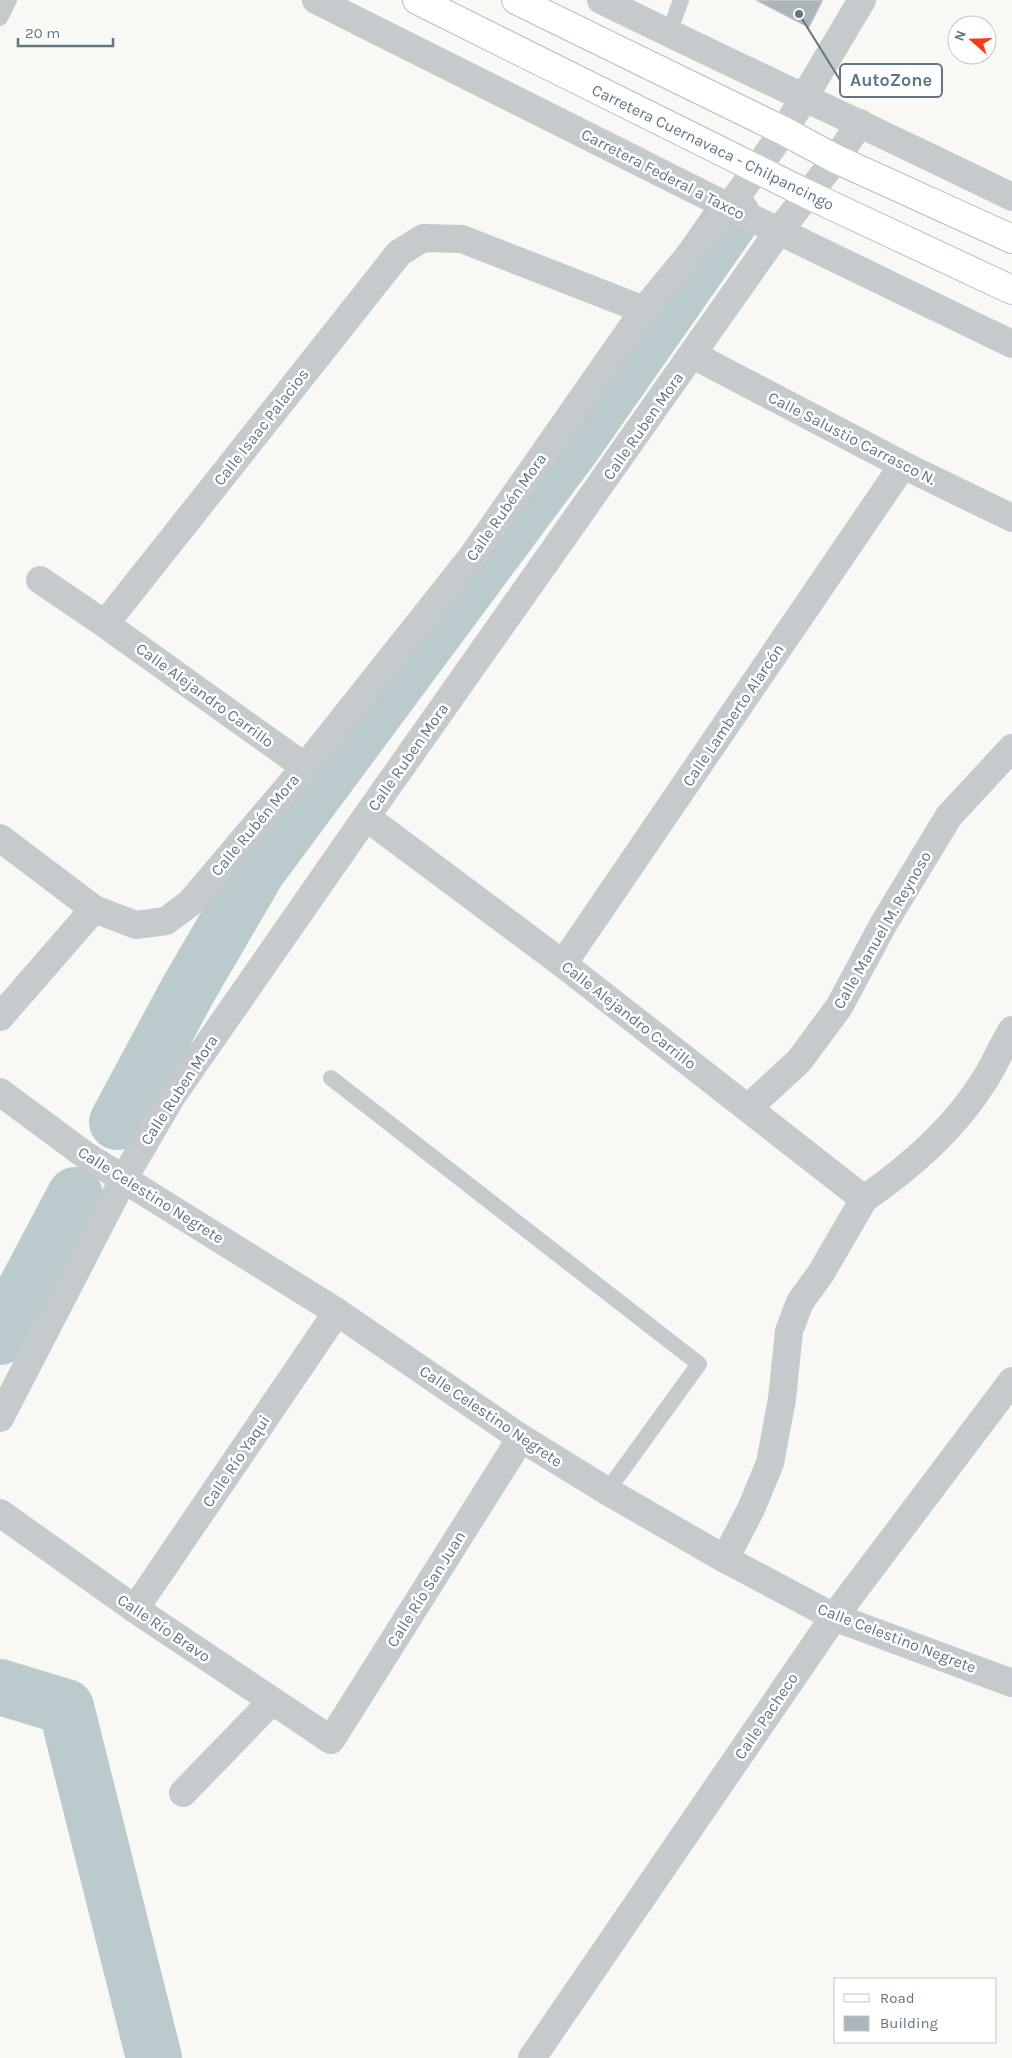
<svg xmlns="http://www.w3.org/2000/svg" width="1012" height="2058" font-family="Karla,sans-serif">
<rect width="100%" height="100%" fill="#f8f8f5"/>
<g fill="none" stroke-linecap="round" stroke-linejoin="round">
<g stroke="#bbcacd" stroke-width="56">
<path d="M117 1122 188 990 258 870 575 443 733 217"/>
<path d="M0 1337 75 1195"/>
<path d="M0 1687 66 1707 154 2058"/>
</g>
</g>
<path fill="#abb6bb" stroke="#dadad7" d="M755 0H823L809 28Z"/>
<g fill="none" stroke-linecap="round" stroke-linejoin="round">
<defs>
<g id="primary">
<path d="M417 0 807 194 1012 290"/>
<path d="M516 0 784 131 836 159 1012 239"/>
</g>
</defs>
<use href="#primary" stroke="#b8bdc0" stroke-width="30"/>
<g stroke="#c5cacd" stroke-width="16">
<path d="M0 18 9 0"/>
<path d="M669 33 681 0"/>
<path d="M331 1078 699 1364 607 1491"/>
</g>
<g stroke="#c5cacd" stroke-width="28">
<path d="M693 355 903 465 1012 518"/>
<path d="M40 580 105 624 305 767"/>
<path d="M105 624 399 253 423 238 462 239 644 310"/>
<path d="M366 817 563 964 864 1199C909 1168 952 1131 982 1084 994 1067 1001 1047 1012 1030"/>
<path d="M0 838 94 909 136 925 166 921 190 903 305 767 471 558 644 310 729 207 784 131 862 0"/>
<path d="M563 964 903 465"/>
<path d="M0 1017 94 909"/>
<path d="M0 1092 85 1155 337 1312 521 1438 607 1491 725 1559 834 1617 1012 1683"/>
<path d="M748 1108 799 1061 839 1007 884 923 949 816 1012 748"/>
<path d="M0 1418 124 1178 172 1096 366 817 778 232 836 159 860 123"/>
<path d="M0 1513 135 1609 331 1740 521 1438"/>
<path d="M725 1559 751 1509 770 1463 782 1399 789 1331 800 1302 821 1273 864 1199"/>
<path d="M135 1609 337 1312"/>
<path d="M183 1793 272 1701"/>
</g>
<g stroke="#c5cacd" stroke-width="28">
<path d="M316 0 729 207 1012 344"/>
<path d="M601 0C737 67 875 130 1012 197"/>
<path d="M532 2058 834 1617 1012 1381"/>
</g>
<use href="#primary" stroke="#fff" stroke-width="28"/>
</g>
<g text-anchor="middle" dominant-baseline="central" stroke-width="5" stroke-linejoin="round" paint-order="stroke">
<g font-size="16" fill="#607683" stroke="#fff">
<text transform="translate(713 147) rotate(26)">Carretera Cuernavaca - Chilpancingo</text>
<text transform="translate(663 174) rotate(27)">Carretera Federal a Taxco</text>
<text transform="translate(643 426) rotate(-55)">Calle Ruben Mora</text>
<text transform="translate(261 427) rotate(-52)">Calle Isaac Palacios</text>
<text transform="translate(852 438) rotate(27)">Calle Salustio Carrasco N.</text>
<text transform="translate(506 507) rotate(-55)">Calle Rubén Mora</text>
<text transform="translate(205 695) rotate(36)">Calle Alejandro Carrillo</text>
<text transform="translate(733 715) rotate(-56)">Calle Lamberto Alarcón</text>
<text transform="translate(408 757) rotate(-55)">Calle Ruben Mora</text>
<text transform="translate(255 825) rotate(-50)">Calle Rubén Mora</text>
<text transform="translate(882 930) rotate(-60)">Calle Manuel M. Reynoso</text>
<text transform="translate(629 1015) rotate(38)">Calle Alejandro Carrillo</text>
<text transform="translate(179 1090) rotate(-57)">Calle Ruben Mora</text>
<text transform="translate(151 1195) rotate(32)">Calle Celestino Negrete</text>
<text transform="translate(491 1416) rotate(34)">Calle Celestino Negrete</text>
<text transform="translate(236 1461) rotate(-56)">Calle Río Yaqui</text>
<text transform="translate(426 1589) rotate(-58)">Calle Río San Juan</text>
<text transform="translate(164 1628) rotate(34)">Calle Río Bravo</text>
<text transform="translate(897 1638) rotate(21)">Calle Celestino Negrete</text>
<text transform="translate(766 1716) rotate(-56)">Calle Pacheco</text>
</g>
</g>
<path fill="none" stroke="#607683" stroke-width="2" d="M799 14L840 80"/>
<circle fill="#607683" stroke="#fff" stroke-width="2" cx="799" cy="14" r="5"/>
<rect fill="#fff" stroke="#607683" stroke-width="2" x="840" y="64" width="102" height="33" rx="5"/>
<g font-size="18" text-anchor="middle" font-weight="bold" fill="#607683">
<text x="891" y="86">AutoZone</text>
</g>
<rect x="834" y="1978" width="162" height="65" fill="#ffffff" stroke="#bfc8cd"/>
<rect x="844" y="1994" width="25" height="8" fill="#ffffff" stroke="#bfc8cd"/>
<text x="880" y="2003" font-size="15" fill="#607683">Road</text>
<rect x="844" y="2016" width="25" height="15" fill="#abb6bb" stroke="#bfc8cd"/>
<text x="880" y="2028" font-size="15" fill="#607683">Building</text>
<g transform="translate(972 40) rotate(290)"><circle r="24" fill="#ffffff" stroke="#bfc8cd"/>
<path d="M0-4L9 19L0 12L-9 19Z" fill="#f53c18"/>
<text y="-8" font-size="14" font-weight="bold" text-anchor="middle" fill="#607683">N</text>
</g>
<path d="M18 38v8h95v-8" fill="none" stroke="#607683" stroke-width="2.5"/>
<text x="25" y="38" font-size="15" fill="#607683" stroke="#ffffff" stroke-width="4" paint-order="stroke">20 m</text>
</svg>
